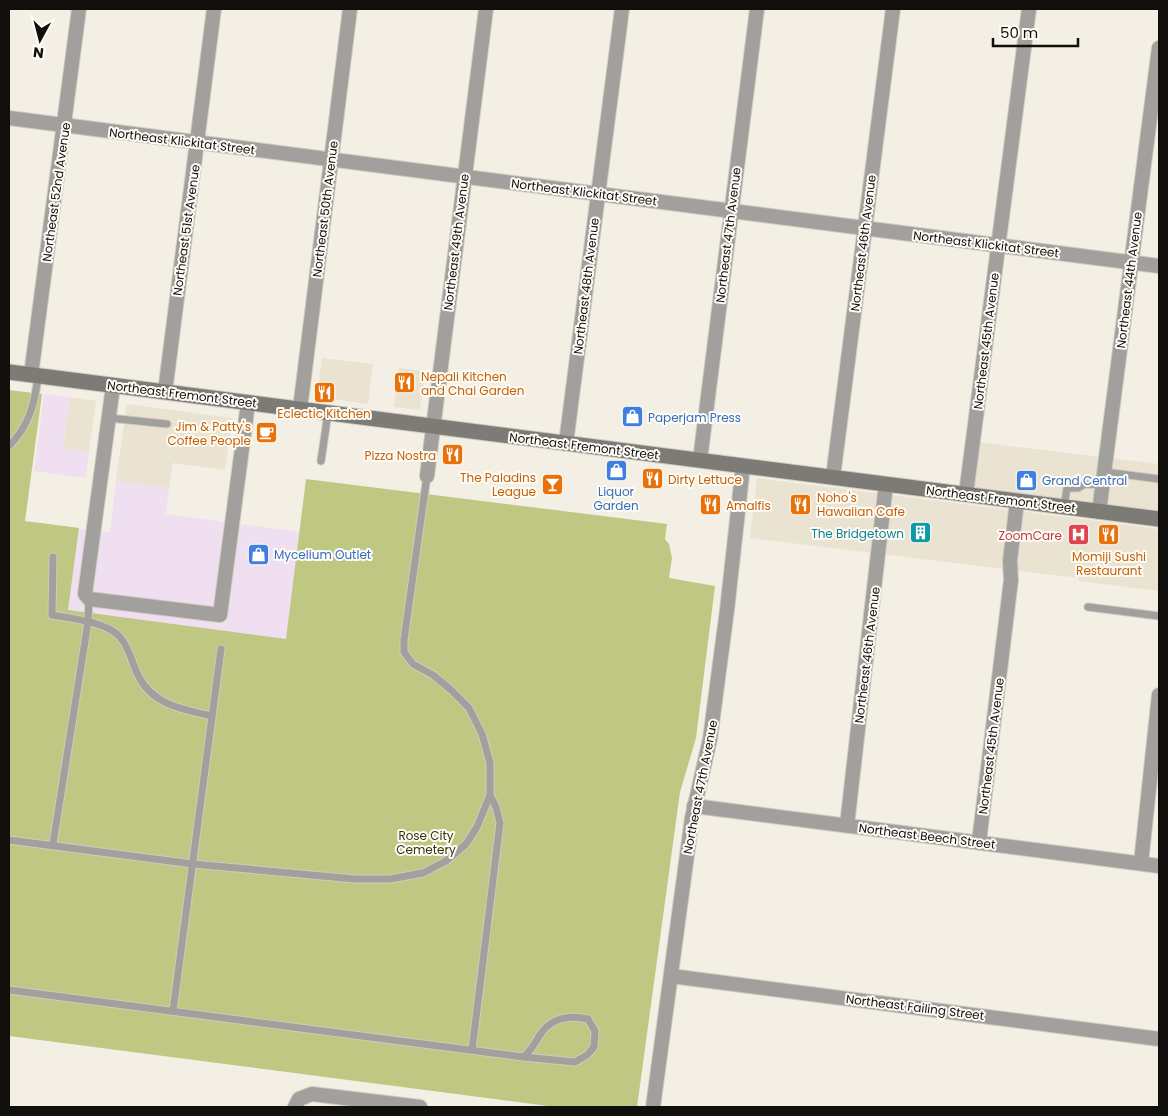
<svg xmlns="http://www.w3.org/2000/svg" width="1168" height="1116" font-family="Poppins,sans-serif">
<rect width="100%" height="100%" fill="#f3efe4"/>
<g fill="#ebe3d2">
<path d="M322 358 373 364 368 404 317 397Z"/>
<path d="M399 368 425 371 420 410 394 407Z"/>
<path d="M70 397 96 401 89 452 63 448Z"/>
<path d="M127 404 232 418 225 470 173 463 169 488 116 481Z"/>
<path d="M977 442 1159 464V512L973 489Z"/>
<path d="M757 478 1159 529V591L1079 581 1078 578 750 538Z"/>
</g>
<g fill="#f0dff0">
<path d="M44 394 70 397 63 448 89 452 86 478 34 471Z"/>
<path d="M116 481 169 488 166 514 301 532 287 640 68 611 79 529 110 532Z"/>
</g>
<path fill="#bec882" d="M9 390 42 394 25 521 79 528 68 610 286 639 306 479 667 524 665 539 669 544 672 558 669 578 715 586 696 738 680 792 637 1107H556L9 1036Z"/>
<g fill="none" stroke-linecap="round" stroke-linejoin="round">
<defs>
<g id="service">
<path d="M109 418 167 424"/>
<path d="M9 446C29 426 35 403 38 376"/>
<path d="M321 461 328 413"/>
<path d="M1105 472 1159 479"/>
<path d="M1064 507 1067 488H1078L1085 484 1103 485"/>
<path d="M53 557 52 615C70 618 107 622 120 637 129 647 132 663 138 675 152 705 184 710 212 716"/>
<path d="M1088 607 1159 616"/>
<path d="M9 840 193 864 355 879H390L423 873 446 861 466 844 477 827 490 795V763L482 734 469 708 450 689 433 675 413 664 404 652V640L427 476"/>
<path d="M53 844 88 622 89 599"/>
<path d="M9 990 523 1057 575 1062 587 1055 594 1047 595 1031 588 1019C572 1015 553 1017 542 1032 535 1041 533 1050 523 1057"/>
<path d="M173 1011 221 649"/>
<path d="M472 1050 500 823 496 807 490 795"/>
</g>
<g id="minor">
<path d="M9 118 1159 266"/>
<path d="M31 375 79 9"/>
<path d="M113 386 85 594 89 599 220 615 248 403"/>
<path d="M165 392 214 9"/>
<path d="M300 409 350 9"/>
<path d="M566 443 622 9"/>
<path d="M700 460 757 9"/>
<path d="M427 476 486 9"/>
<path d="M833 477 893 9"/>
<path d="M966 494 1029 9"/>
<path d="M1099 512 1159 48"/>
<path d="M694 806 1159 866"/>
<path d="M847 825 886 484"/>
<path d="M979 842 1011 580 1010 561 1017 501"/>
<path d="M1141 863 1159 695"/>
<path d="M671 976 1159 1039"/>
<path d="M295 1107 299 1099 312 1094 420 1107"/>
<path d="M653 1107 692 818 710 739 727 610 743 466"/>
</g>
<path id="secondary" d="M9 372 1159 519"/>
</defs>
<use href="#service" stroke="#cfcbc1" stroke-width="9"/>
<use href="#minor" stroke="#cfcbc1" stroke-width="16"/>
<use href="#secondary" stroke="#cfcbc1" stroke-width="17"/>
<use href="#service" stroke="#a2a09c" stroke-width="7"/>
<use href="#minor" stroke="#a2a09c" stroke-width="14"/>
<use href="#secondary" stroke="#7d7b75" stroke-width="15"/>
</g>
<defs>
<symbol id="restaurant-square" viewBox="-11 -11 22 22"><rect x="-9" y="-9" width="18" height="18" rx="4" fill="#e8710a" stroke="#fefcf6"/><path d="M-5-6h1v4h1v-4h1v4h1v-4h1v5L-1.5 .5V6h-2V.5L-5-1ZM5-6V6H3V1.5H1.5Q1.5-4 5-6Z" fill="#fff"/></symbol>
<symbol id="shop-square" viewBox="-11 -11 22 22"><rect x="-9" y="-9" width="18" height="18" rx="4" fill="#3f7fe0" stroke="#fefcf6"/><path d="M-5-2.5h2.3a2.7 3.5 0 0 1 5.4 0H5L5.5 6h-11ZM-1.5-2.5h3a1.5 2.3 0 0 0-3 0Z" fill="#fff"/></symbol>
<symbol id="cafe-square" viewBox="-11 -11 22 22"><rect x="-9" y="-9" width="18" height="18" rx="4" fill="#e8710a" stroke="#fefcf6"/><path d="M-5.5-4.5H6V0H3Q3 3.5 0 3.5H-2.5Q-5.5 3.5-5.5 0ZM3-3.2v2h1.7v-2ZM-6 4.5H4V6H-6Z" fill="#fff"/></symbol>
<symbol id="bar-square" viewBox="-11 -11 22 22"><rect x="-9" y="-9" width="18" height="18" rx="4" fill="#e8710a" stroke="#fefcf6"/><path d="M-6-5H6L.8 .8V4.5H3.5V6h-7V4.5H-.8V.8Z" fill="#fff"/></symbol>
<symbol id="building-square" viewBox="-11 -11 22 22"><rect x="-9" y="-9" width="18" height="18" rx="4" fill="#0f9aa8" stroke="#fefcf6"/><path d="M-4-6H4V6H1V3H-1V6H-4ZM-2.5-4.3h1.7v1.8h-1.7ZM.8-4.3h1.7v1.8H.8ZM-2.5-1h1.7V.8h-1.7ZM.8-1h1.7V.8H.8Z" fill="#fff"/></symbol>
<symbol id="hospital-square" viewBox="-11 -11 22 22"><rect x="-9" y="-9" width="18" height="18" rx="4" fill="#e0444e" stroke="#fefcf6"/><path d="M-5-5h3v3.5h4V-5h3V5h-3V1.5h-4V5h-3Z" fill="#fff"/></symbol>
</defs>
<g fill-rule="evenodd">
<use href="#restaurant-square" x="392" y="370" width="25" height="25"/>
<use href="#restaurant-square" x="312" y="380" width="25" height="25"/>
<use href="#shop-square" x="620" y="404" width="25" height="25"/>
<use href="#cafe-square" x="254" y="420" width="25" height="25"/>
<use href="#restaurant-square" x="440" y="442" width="25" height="25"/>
<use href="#shop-square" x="604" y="458" width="25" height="25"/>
<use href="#restaurant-square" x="640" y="466" width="25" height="25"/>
<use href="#shop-square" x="1014" y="468" width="25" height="25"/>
<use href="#bar-square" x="540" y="472" width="25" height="25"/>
<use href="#restaurant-square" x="788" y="492" width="25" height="25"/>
<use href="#restaurant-square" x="698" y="492" width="25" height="25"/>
<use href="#building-square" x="908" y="520" width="25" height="25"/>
<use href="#hospital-square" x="1066" y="522" width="25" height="25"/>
<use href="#restaurant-square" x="1096" y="522" width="25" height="25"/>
<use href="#shop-square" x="246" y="542" width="25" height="25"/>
</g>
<g text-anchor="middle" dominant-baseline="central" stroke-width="4" stroke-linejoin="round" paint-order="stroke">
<g font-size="12" fill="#110f0c" stroke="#fefcf6">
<text transform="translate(182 141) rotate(7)">Northeast Klickitat Street</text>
<text transform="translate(56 192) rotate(-82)">Northeast 52nd Avenue</text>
<text transform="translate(584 192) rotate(7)">Northeast Klickitat Street</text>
<text transform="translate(325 209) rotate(-83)">Northeast 50th Avenue</text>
<text transform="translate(186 230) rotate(-82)">Northeast 51st Avenue</text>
<text transform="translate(728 235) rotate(-83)">Northeast 47th Avenue</text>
<text transform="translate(456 242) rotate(-83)">Northeast 49th Avenue</text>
<text transform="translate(863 243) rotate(-83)">Northeast 46th Avenue</text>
<text transform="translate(986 244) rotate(7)">Northeast Klickitat Street</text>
<text transform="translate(1129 280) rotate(-83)">Northeast 44th Avenue</text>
<text transform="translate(586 286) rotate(-83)">Northeast 48th Avenue</text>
<text transform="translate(986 341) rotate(-83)">Northeast 45th Avenue</text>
<text transform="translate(182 394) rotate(7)">Northeast Fremont Street</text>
<text transform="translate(584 446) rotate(7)">Northeast Fremont Street</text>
<text transform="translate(1001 499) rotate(7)">Northeast Fremont Street</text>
<text transform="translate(867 655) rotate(-83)">Northeast 46th Avenue</text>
<text transform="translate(991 746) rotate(-83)">Northeast 45th Avenue</text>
<text transform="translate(700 787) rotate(-79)">Northeast 47th Avenue</text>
<text transform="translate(927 836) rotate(7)">Northeast Beech Street</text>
<text transform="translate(915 1007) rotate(7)">Northeast Failing Street</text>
</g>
<g font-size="12" fill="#c56008" stroke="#fefcf6" text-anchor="start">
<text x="421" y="376">Nepali Kitchen<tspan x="421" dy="14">and Chai Garden</tspan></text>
<text x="324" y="413" text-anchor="middle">Eclectic Kitchen</text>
<text x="251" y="426" text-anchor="end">Jim &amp; Patty's<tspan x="251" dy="14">Coffee People</tspan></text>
<text x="436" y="455" text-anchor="end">Pizza Nostra</text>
<text x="536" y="477" text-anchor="end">The Paladins<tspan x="536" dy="14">League</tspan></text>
<text x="668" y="479">Dirty Lettuce</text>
<text x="817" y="497">Noho's<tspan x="817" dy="14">Hawaiian Cafe</tspan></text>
<text x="726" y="505">Amalfis</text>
<text x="1109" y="556" text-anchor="middle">Momiji Sushi<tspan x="1109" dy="14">Restaurant</tspan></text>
</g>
<g font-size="12" fill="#366cbe" stroke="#fefcf6" text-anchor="start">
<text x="648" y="417">Paperjam Press</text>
<text x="1042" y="480">Grand Central</text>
<text x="616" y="491" text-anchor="middle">Liquor<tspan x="616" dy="14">Garden</tspan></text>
<text x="274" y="554">Mycelium Outlet</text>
</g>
<g font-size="12" fill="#0d838f" stroke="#fefcf6" text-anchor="end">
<text x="904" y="533">The Bridgetown</text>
</g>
<g font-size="12" fill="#be3a42" stroke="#fefcf6" text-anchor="end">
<text x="1062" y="535">ZoomCare</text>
</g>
<g font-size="12" fill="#33380c" stroke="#fefcf6">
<text x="426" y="835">Rose City<tspan x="426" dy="14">Cemetery</tspan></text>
</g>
</g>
<rect width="1168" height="1116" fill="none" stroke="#110f0c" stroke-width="20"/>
<g transform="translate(40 40) rotate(187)" stroke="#fefcf6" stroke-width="4" paint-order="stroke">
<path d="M0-4L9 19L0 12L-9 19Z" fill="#110f0c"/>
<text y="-8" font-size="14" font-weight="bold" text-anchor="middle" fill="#110f0c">N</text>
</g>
<path d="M993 38v8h85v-8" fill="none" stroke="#110f0c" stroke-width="2.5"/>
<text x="1000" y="38" font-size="15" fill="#110f0c" stroke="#fefcf6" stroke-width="4" paint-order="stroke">50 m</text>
</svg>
